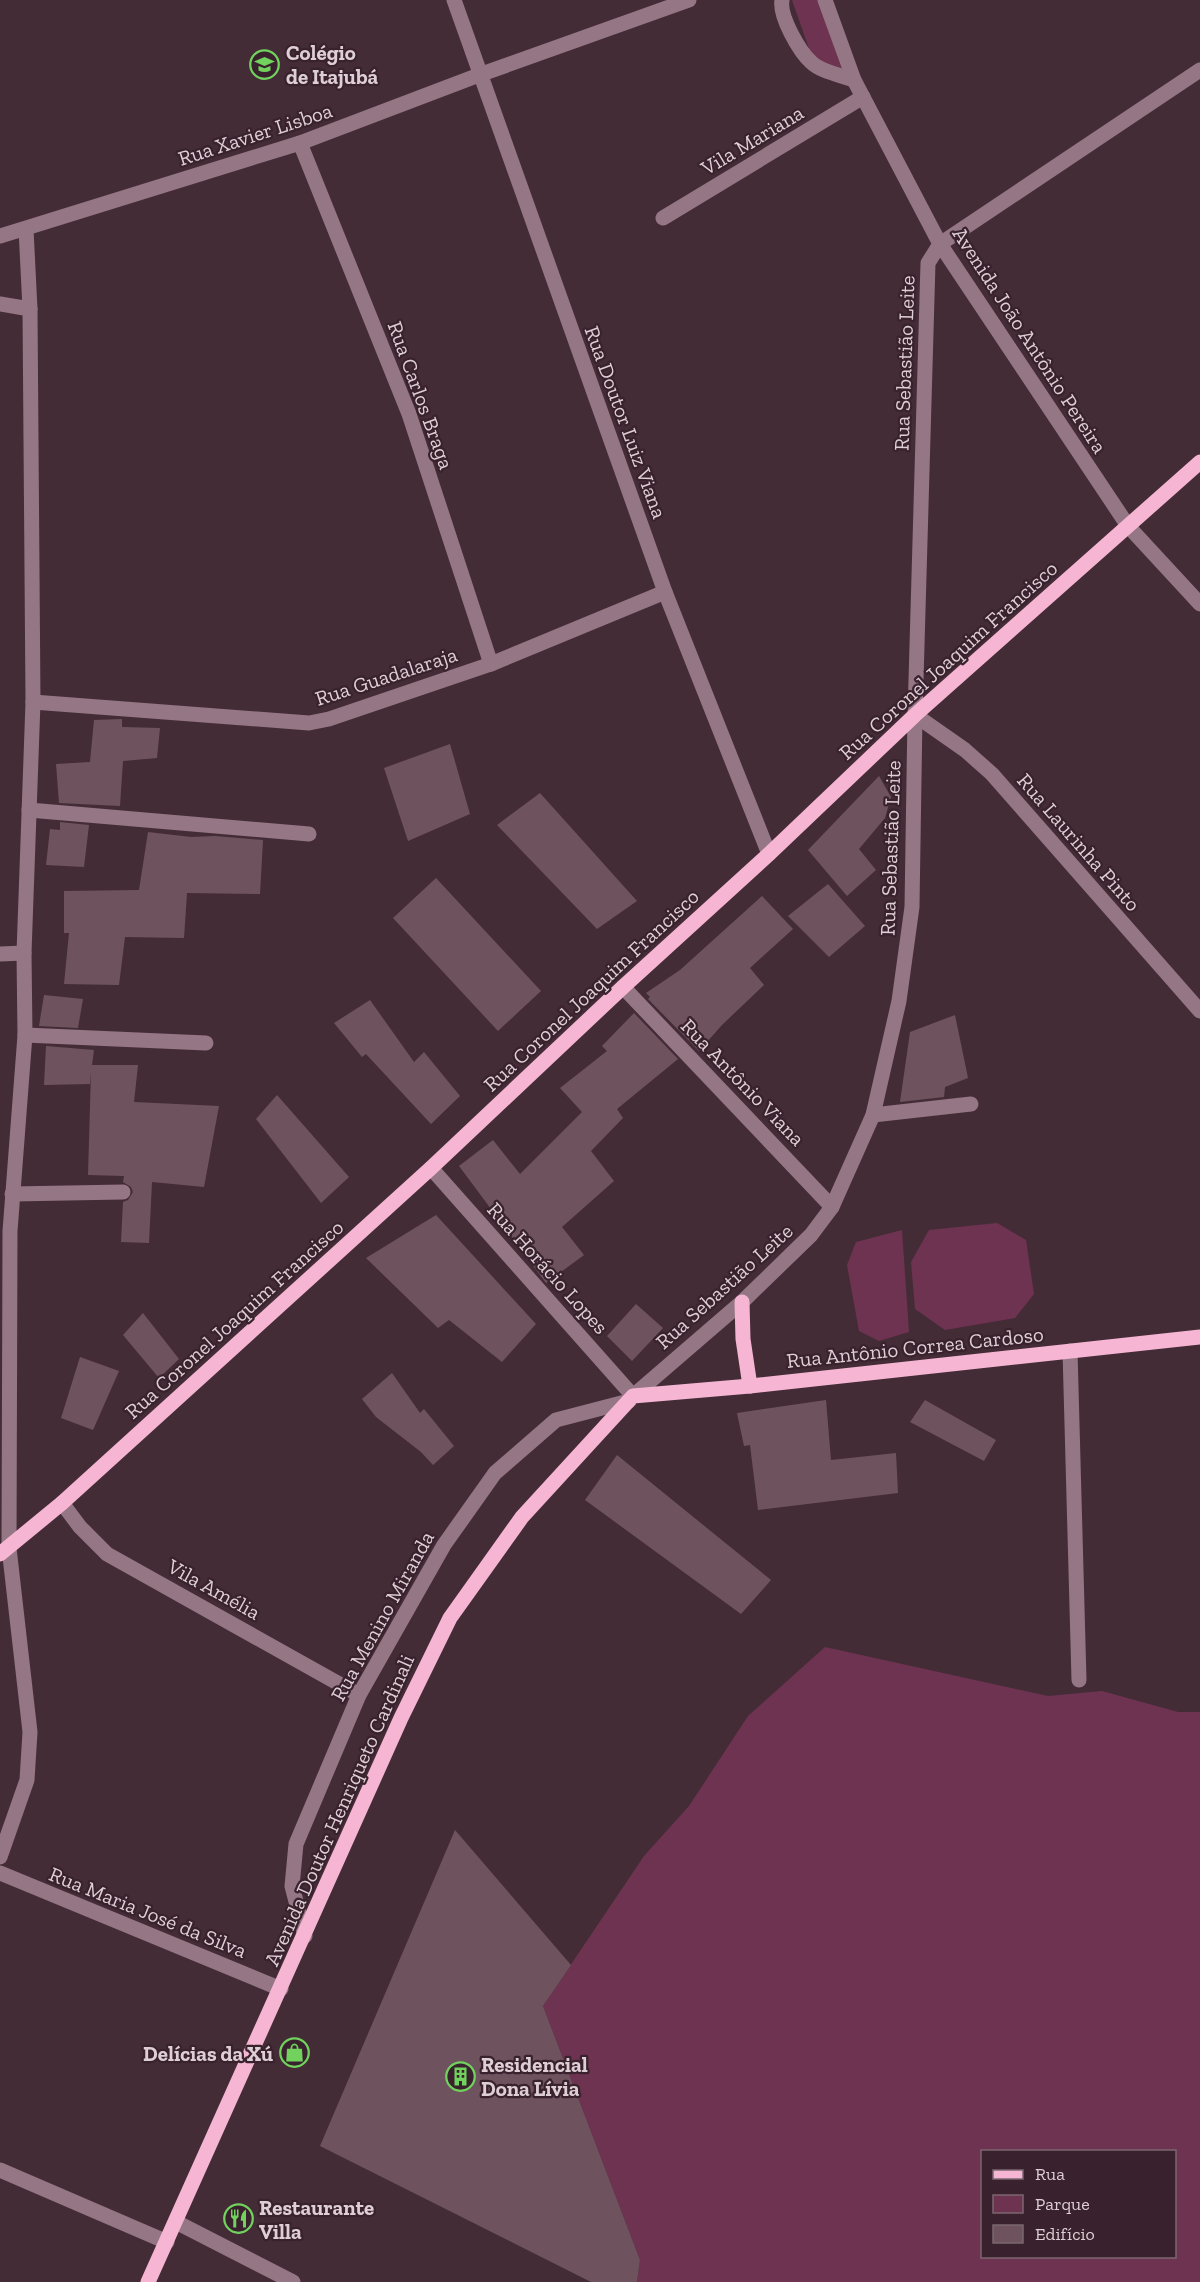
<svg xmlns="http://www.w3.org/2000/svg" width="1200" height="2282" font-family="'Zilla Slab',serif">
<rect width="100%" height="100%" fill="#442c37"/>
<g fill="#6e3351" fill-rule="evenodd">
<path d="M792 0H818L843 72 812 57Z"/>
<path d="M997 1223 1026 1240 1034 1294 1015 1318 945 1330 915 1309 911 1262 929 1230Z"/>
<path d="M902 1230 909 1332 879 1341 859 1331 847 1265 856 1242Z"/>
<path d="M825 1647 1048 1696 1102 1691 1178 1712H1200V2282H637L640 2260 543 2006 644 1856 689 1806 748 1716ZM982 2152H1174V2256H982Z"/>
</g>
<g fill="#6e535f">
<path d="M122 719V727L160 728 157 758 123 761 120 806 59 803 56 764 90 762 94 720Z"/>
<path d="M450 744 470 814 408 841 384 768Z"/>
<path d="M879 776 891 797 885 818 859 849 876 870 847 896 808 850Z"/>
<path d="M540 793 637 901 597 929 497 825Z"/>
<path d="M60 822 89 825 84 867 46 865 50 829 60 830Z"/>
<path d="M148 832 191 837 215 836 263 840 260 894 187 893 184 938 125 937 119 985 64 984 69 933H64V891L139 890Z"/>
<path d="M436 878 541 991 498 1031 393 918Z"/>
<path d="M828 884 865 926 829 957 788 916Z"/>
<path d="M762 896 793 929 750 968 764 985 722 1025 699 1051 648 999 650 997 646 993 680 970Z"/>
<path d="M44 995 83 999 78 1028 39 1026Z"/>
<path d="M370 1000 414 1062 424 1052 460 1096 431 1124 366 1054 362 1057 334 1023Z"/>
<path d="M634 1013 678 1059 617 1109 623 1118 591 1151 614 1181 562 1227 584 1255 546 1283 459 1166 493 1140 520 1174 582 1112 560 1088 607 1051 602 1046Z"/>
<path d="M955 1015 968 1078 945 1087 944 1097 900 1102 910 1032Z"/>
<path d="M46 1046 94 1050 92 1065H138L134 1102 219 1106 204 1187 152 1182 149 1243 121 1242 123 1202 128 1200 133 1192 131 1187 123 1182 124 1176 88 1175 91 1072 90 1084 44 1085Z"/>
<path d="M277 1095 349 1177 321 1203 256 1119Z"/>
<path d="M436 1215 536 1324 502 1362 449 1320 438 1328 366 1258Z"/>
<path d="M636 1304 663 1328 632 1361 607 1336Z"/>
<path d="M143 1313 179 1359 159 1378 123 1335Z"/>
<path d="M80 1357 119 1371 93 1430 61 1418Z"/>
<path d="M392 1373 420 1413 424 1409 454 1446 433 1465 421 1452 376 1417 362 1399Z"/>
<path d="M826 1400 831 1460 896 1453 898 1493 758 1510 750 1445 744 1446 737 1413Z"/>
<path d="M925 1400 996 1440 984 1461 910 1422Z"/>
<path d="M617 1455 771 1580 741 1614 585 1500Z"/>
<path d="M455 1830 571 1965 543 2006 640 2260 637 2282H591L320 2146Z"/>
</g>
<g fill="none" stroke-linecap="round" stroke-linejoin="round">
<g stroke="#957684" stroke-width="15">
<path d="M454 0 665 592 769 854"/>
<path d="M782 0C779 16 799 51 811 62 821 72 841 75 854 80"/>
<path d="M825 0 854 80 940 244 1128 526 1200 604"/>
<path d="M300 143 409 414 491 664"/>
<path d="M663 218 863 97"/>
<path d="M0 236 300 143 479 75 689 0"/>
<path d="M0 304 30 309"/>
<path d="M33 702 309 723 329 719 491 664 665 592"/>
<path d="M915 715 965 750 992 774 1200 1011"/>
<path d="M29 810 309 834"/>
<path d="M0 954 24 953"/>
<path d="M623 987 832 1207"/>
<path d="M25 1035 206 1043"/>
<path d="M873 1115 971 1104"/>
<path d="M431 1168 633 1396 742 1302 811 1235 832 1207 873 1115 899 1001 912 907 915 715 928 263 940 244 1200 70"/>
<path d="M12 1194 123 1192"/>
<path d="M1070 1351 1079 1680"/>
<path d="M62 1503 80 1527 107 1554 359 1695"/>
<path d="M0 1857 27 1780 30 1732 9 1548 10 1231 25 1035 24 953 33 702 30 309 26 229"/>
<path d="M0 1873 281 1989"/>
<path d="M305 1936 292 1886 296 1844 359 1695 444 1545 495 1473 556 1420 629 1401"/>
<path d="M0 2170 167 2242"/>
<path d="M176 2222 293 2282"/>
</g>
<g stroke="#f6b6d3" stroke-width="15">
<path d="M742 1302 743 1339 750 1386"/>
<path d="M0 1554 62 1503 431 1168 623 987 769 854 915 715 1200 462"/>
<path d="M148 2282 401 1718 450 1618 522 1517 633 1396 750 1386 1200 1337"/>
</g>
</g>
<defs>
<symbol id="university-ring" viewBox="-11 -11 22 22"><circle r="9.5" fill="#39222d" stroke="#71d25e" stroke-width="1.5"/><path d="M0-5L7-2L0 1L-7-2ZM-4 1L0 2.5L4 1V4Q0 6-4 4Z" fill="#71d25e"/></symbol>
<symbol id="shop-ring" viewBox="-11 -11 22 22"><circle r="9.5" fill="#39222d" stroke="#71d25e" stroke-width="1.5"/><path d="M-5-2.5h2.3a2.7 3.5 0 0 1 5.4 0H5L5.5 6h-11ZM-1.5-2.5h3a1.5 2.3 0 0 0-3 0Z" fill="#71d25e"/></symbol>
<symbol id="building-ring" viewBox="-11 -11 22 22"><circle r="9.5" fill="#39222d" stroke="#71d25e" stroke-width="1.5"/><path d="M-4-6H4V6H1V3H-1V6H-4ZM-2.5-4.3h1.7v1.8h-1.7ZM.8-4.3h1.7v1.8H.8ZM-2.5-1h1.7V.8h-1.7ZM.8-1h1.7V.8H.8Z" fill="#71d25e"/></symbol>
<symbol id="restaurant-ring" viewBox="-11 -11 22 22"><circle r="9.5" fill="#39222d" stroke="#71d25e" stroke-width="1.5"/><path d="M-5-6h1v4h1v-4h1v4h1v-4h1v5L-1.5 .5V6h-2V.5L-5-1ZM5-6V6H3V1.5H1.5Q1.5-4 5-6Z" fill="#71d25e"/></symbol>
</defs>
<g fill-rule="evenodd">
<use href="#university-ring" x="248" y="48" width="33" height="33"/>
<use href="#shop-ring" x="278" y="2036" width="33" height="33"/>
<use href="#building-ring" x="444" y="2060" width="33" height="33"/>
<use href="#restaurant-ring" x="222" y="2202" width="33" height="33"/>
</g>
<g text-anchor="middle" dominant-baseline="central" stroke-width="4.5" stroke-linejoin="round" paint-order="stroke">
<g font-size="21" font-weight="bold" fill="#deced5" stroke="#39222d" text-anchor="start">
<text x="286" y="52">Colégio<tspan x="286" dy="24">de Itajubá</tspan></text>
<text x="273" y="2053" text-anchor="end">Delícias da Xú</text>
<text x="481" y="2064">Residencial<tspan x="481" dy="24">Dona Lívia</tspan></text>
<text x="259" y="2207">Restaurante<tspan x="259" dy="24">Villa</tspan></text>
</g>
<g font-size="21" fill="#deced5" stroke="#39222d">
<text transform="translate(255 134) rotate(-18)">Rua Xavier Lisboa</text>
<text transform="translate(752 140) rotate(-31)">Vila Mariana</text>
<text transform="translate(1030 340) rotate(57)">Avenida João Antônio Pereira</text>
<text transform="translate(904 363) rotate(-88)">Rua Sebastião Leite</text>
<text transform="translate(421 395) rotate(70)">Rua Carlos Braga</text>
<text transform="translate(626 422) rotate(70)">Rua Doutor Luiz Viana</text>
<text transform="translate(948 660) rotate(-42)">Rua Coronel Joaquim Francisco</text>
<text transform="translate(386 676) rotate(-18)">Rua Guadalaraja</text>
<text transform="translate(1079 842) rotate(49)">Rua Laurinha Pinto</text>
<text transform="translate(890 848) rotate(-88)">Rua Sebastião Leite</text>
<text transform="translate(591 990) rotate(-43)">Rua Coronel Joaquim Francisco</text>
<text transform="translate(743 1082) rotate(46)">Rua Antônio Viana</text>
<text transform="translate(548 1268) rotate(48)">Rua Horácio Lopes</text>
<text transform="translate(724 1286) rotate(-42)">Rua Sebastião Leite</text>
<text transform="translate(234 1319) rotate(-42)">Rua Coronel Joaquim Francisco</text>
<text transform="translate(915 1347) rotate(-6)">Rua Antônio Correa Cardoso</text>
<text transform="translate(214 1589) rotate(29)">Vila Amélia</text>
<text transform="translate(382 1616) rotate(-61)">Rua Menino Miranda</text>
<text transform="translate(339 1810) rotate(-66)">Avenida Doutor Henriqueto Cardinali</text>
<text transform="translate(148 1912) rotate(22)">Rua Maria José da Silva</text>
</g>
</g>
<rect x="981" y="2150" width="195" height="108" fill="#39222d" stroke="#7b6770" stroke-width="1.5"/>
<rect x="993" y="2170" width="30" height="9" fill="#f6b6d3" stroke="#7b6770" stroke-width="1.5"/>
<text x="1035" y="2180" font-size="18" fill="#deced5">Rua</text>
<rect x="993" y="2195" width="30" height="18" fill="#6e3351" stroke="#7b6770" stroke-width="1.5"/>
<text x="1035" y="2210" font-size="18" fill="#deced5">Parque</text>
<rect x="993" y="2225" width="30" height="18" fill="#6e535f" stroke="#7b6770" stroke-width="1.5"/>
<text x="1035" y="2240" font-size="18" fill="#deced5">Edifício</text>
</svg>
